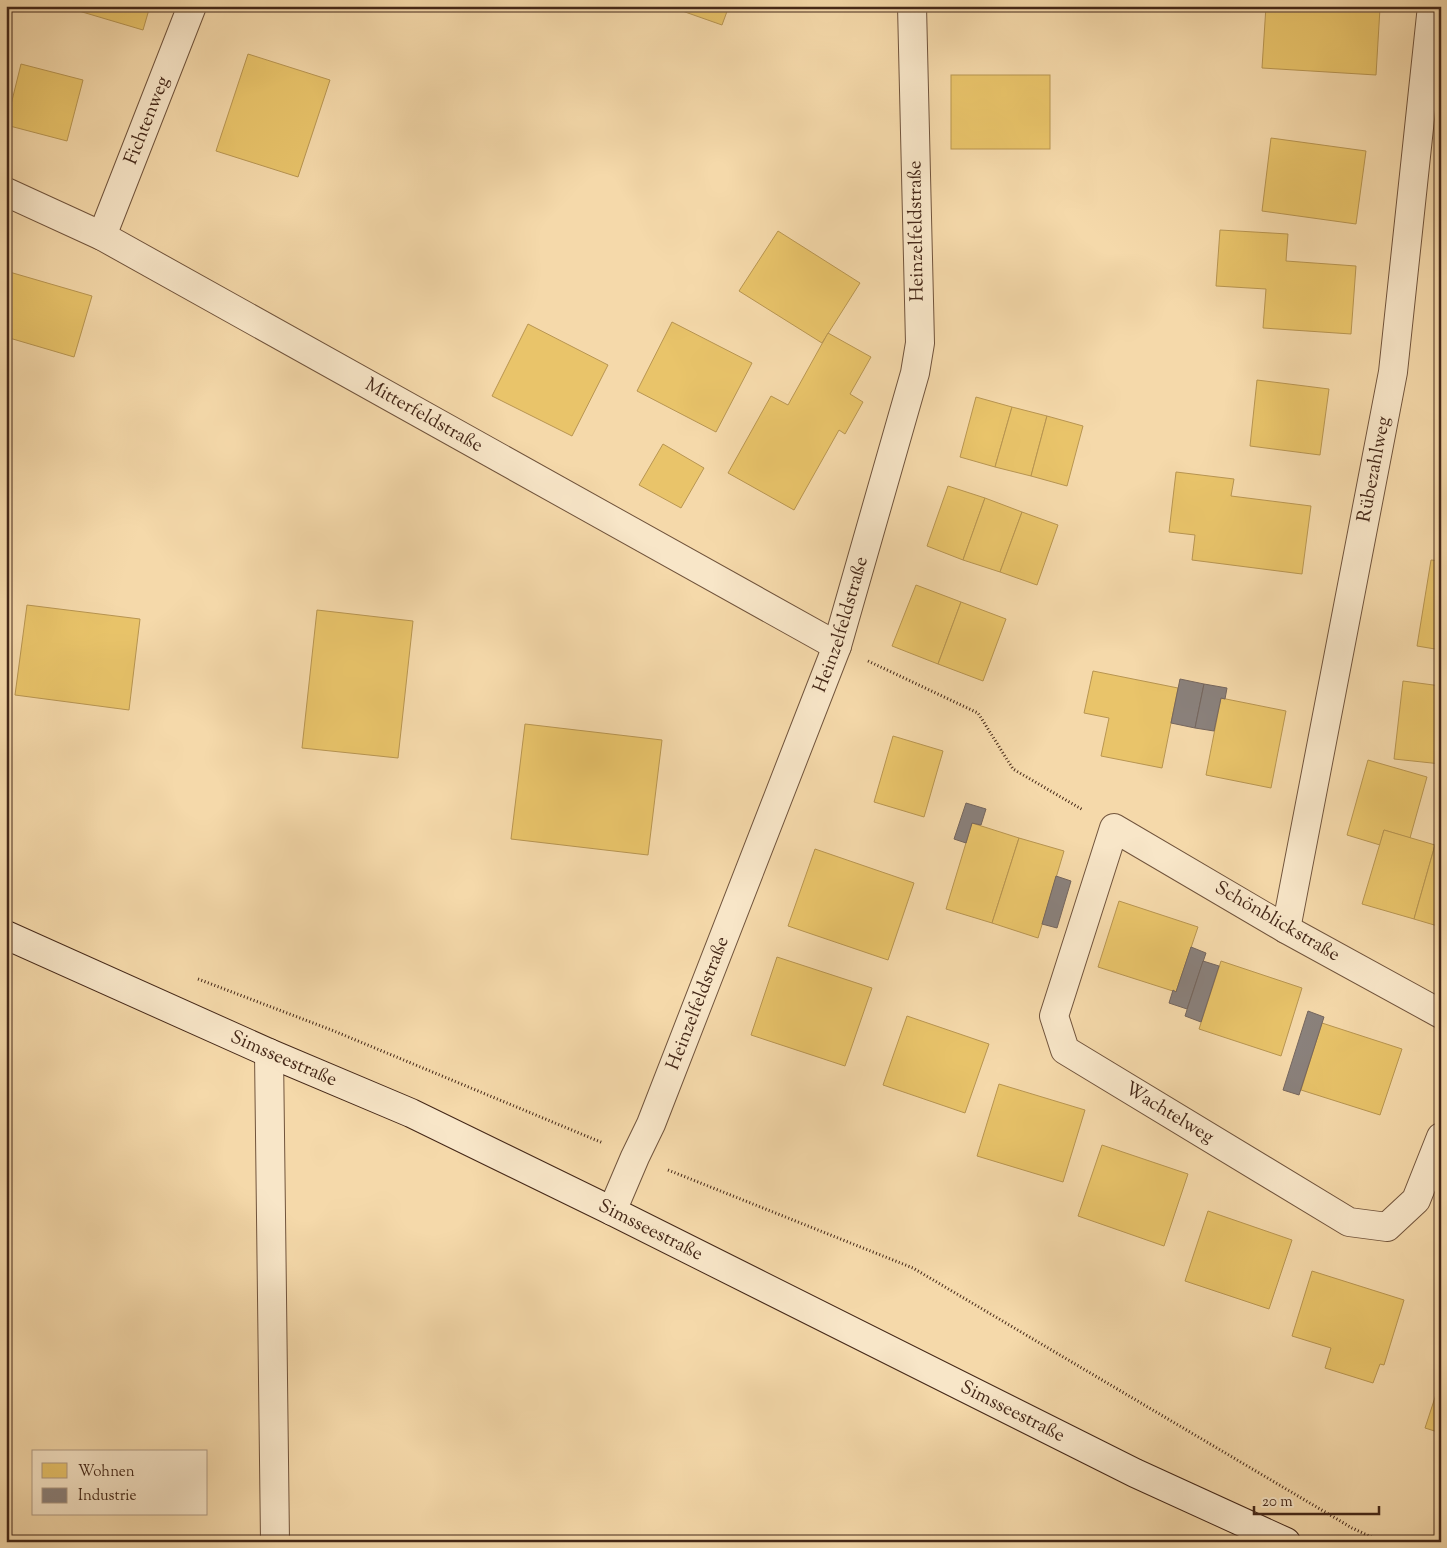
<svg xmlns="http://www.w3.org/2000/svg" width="1447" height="1548" font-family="'Sorts Mill Goudy',serif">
<rect width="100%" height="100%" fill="#f5d9aa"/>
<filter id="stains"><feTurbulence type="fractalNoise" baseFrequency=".004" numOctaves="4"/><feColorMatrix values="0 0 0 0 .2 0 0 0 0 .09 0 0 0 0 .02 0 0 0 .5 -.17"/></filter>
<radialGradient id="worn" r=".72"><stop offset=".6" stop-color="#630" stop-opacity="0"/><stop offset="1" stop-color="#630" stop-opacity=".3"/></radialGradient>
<g fill="#e9c46a" stroke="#b89551">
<path d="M62 6H150L143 30Z"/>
<path d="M668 6H729L722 25Z"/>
<path d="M1266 6H1356L1380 8 1376 75 1262 68Z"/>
<path d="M248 54 330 80 298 177 216 151Z"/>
<path d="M21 64 83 80 67 141 6 125Z"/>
<rect x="951" y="75" width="99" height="74"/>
<path d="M1271 138 1366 151 1356 224 1262 211Z"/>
<path d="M1220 230 1288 234 1286 261 1356 266 1351 334 1263 328 1266 289 1216 286Z"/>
<path d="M778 231 860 283 822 343 739 291Z"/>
<path d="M6 271 92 296 74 357 6 337Z"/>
<path d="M672 322 752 363 716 432 637 391Z"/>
<path d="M528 324 608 365 572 436 492 396Z"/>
<path d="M828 333 871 357 850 394 863 402 845 434 839 430 794 510 728 473 771 396 788 405Z"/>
<path d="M1257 380 1329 389 1320 455 1250 446Z"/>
<path d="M976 397 1012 407 995 467 960 457Z"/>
<path d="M1012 407 1047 416 1031 476 995 467Z"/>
<path d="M1047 416 1083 426 1067 486 1031 476Z"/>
<path d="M663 444 704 468 681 508 639 485Z"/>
<path d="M1176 472 1234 479 1231 496 1311 506 1302 574 1192 560 1195 535 1169 532Z"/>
<path d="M948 486 985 498 963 560 927 546Z"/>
<path d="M985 498 1022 512 1000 572 963 560Z"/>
<path d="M1022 512 1058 525 1037 585 1000 572Z"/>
<path d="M1431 560 1441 561V650L1417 646Z"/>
<path d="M916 585 961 602 938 664 892 646Z"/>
<path d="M961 602 1006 619 983 681 938 664Z"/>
<path d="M27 605 140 619 129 710 15 695Z"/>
<path d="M317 610 413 621 398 758 302 748Z"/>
<path d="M1093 671 1178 688 1162 768 1101 756 1109 718 1084 713Z"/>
<path d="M1403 681 1441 686V764L1394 759Z"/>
<path d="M1221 698 1286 711 1271 788 1206 775Z"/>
<path d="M525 724 662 740 648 855 511 839Z"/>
<path d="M893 736 943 751 924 817 874 802Z"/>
<path d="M1368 760 1427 777 1410 838 1384 830 1380 845 1347 835Z"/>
<path d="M972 823 1019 838 992 923 946 909Z"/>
<path d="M1384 830 1435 845 1414 919 1362 904Z"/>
<path d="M1019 838 1064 851 1038 938 992 923Z"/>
<path d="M1435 845 1441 846V927L1414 919Z"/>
<path d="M815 849 914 883 888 960 788 926Z"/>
<path d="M1119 901 1198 927 1176 992 1098 967Z"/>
<path d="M777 957 872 988 845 1066 751 1035Z"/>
<path d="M1221 961 1302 988 1281 1056 1199 1029Z"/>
<path d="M907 1016 989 1044 965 1113 883 1085Z"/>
<path d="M1322 1023 1402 1049 1380 1115 1301 1090Z"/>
<path d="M999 1084 1085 1110 1063 1182 977 1156Z"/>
<path d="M1102 1145 1188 1174 1164 1246 1078 1216Z"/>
<path d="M1208 1211 1292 1240 1269 1309 1185 1281Z"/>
<path d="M1312 1271 1404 1300 1384 1365 1380 1364 1373 1383 1325 1368 1331 1348 1292 1336Z"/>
<path d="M1441 1379V1433L1425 1428Z"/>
</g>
<g fill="#8a817c" stroke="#75665e">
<path d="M1180 679 1204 684 1195 728 1171 723Z"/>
<path d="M1204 684 1227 688 1225 699 1221 698 1214 731 1195 728Z"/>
<path d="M966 803 986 809 981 825 972 823 966 843 954 839Z"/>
<path d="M1056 876 1071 881 1057 928 1042 924Z"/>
<path d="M1191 947 1206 953 1187 1009 1169 1003 1173 990 1176 992Z"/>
<path d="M1203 961 1219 966 1201 1022 1185 1016Z"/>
<path d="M1308 1011 1324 1017 1299 1095 1283 1090Z"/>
</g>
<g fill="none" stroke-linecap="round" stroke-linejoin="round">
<defs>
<g id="street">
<path id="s1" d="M6 192 102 236 837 646"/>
<path id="s2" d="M102 236 192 6"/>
<path id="s3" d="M1286 929 1393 372 1432 6"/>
<path id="s4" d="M1441 1014 1286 929 1114 828 1054 1016 1065 1050 1349 1222 1387 1227 1416 1200 1441 1137"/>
<path d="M269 1053 275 1542"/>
<path id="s5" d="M612 1211 635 1157 651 1124 837 646 915 373 920 343 912 6"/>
</g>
<g id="secondary">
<path id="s6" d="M6 935 269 1053 411 1113 612 1211 1135 1473 1286 1542"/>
</g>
</defs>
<use href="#street" stroke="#71543c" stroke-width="30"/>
<use href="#secondary" stroke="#452818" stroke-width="30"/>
<g stroke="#452818" stroke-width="3" stroke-dasharray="1 2.5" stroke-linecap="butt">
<path d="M868 661 978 713 1013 769 1083 810"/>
<path d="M198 979 334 1031 603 1143"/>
<path d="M668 1170 913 1268 1352 1528 1382 1542"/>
</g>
<use href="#street" stroke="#f8e6c8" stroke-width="28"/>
<use href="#secondary" stroke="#f8e6c8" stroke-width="28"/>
</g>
<g text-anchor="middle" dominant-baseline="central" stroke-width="5" stroke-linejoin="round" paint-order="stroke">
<g font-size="19" fill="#452818" stroke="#f8e6c8">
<text stroke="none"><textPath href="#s2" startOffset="124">Fichtenweg</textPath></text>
<text transform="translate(917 231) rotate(-91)">Heinzelfeldstraße</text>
<text stroke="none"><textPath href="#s1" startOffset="474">Mitterfeldstraße</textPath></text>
<text stroke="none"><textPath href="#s3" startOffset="468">Rübezahlweg</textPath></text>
<text stroke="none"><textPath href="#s5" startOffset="630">Heinzelfeldstraße</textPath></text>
<text transform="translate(1277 922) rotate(30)">Schönblickstraße</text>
<text stroke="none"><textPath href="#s5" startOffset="225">Heinzelfeldstraße</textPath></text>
<text stroke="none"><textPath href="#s6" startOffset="304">Simsseestraße</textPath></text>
<text stroke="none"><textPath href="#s4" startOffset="731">Wachtelweg</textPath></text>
<text stroke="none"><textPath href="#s6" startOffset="709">Simsseestraße</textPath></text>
<text stroke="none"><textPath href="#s6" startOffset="1114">Simsseestraße</textPath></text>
</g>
</g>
<rect width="1447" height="1548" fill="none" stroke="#f5d9aa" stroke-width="25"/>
<rect x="8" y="8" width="1432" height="1533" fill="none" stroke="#452818" stroke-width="2.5"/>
<rect x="12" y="12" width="1422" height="1523" fill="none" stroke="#452818"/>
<rect x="32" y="1450" width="175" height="65" fill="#f8e6c8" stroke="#b09a82"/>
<rect x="42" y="1463" width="25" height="15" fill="#e9c46a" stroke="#b09a82"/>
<text x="78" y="1476" font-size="15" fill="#452818">Wohnen</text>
<rect x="42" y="1488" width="25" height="15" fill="#8a817c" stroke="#b09a82"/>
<text x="78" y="1500" font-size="15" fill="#452818">Industrie</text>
<path d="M1254 1506v8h125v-8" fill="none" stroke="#452818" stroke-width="2.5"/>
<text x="1262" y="1506" font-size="15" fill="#452818" stroke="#f8e6c8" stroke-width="4" paint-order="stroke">20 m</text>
<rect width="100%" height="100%" filter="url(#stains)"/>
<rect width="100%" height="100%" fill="url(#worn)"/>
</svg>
